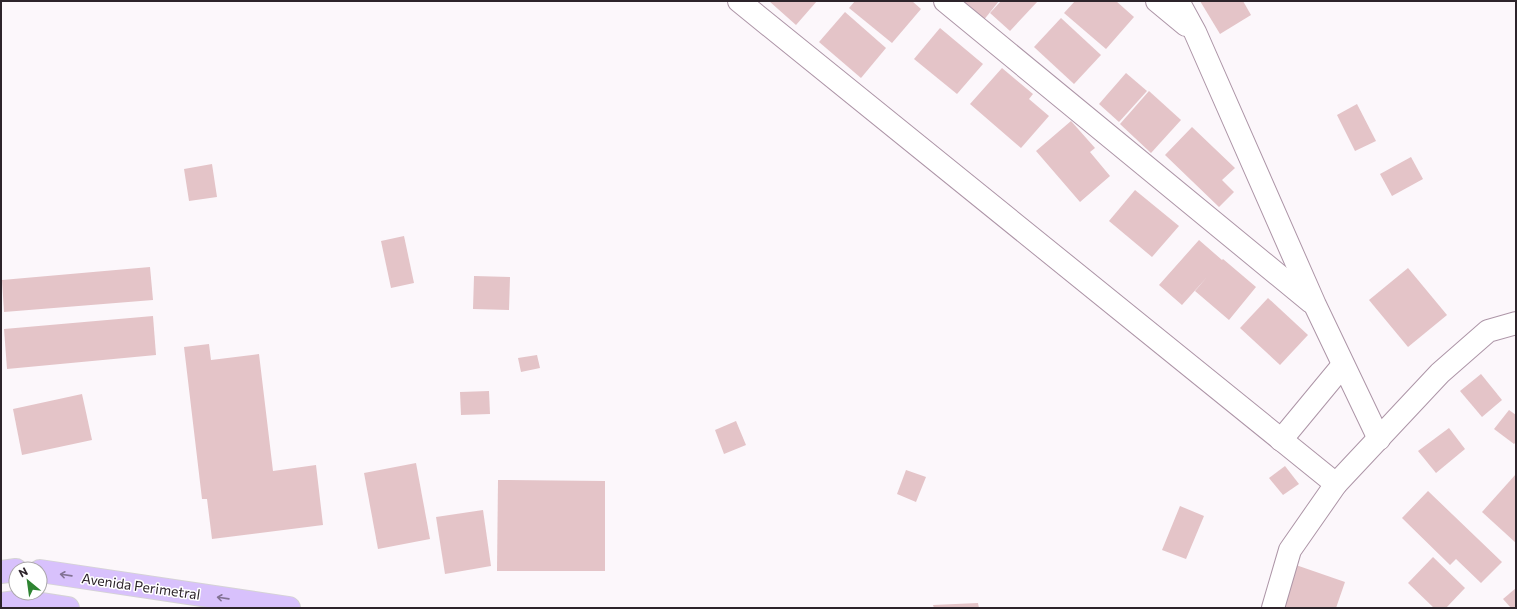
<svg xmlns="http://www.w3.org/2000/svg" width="1517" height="609" font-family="Commissioner,sans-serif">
<rect width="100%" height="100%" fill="#fcf7fb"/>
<g fill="#e4c4c8">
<path d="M769 1H817L796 25Z"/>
<path d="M855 1H912L921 9 892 43 849 8Z"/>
<path d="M966 1H999L983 21 963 5Z"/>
<path d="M1001 1H1038L1010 31 990 13Z"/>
<path d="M1075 1H1116L1134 17 1106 49 1064 13Z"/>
<path d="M1200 1H1243L1251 15 1220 34Z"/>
<path d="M845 12 886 48 861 78 819 42Z"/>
<path d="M1061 18 1101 55 1074 84 1034 47Z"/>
<path d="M940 28 983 64 957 94 914 59Z"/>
<path d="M1002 68 1033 94 1029 99 1049 116 1021 148 970 104Z"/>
<path d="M1126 73 1147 91 1119 122 1099 104Z"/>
<path d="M1149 91 1181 120 1151 153 1120 124Z"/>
<path d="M1357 104 1376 141 1355 151 1337 115Z"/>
<path d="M1071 121 1095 148 1090 152 1110 176 1080 202 1036 151Z"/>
<path d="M1192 127 1235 168 1222 180 1234 192 1219 207 1165 155Z"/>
<path d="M1411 157 1423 179 1392 196 1380 174Z"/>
<path d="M212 164 217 197 189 201 184 169Z"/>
<path d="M1135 190 1179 226 1152 257 1109 221Z"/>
<path d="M404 236 414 283 391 288 381 241Z"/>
<path d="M1199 240 1222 260 1223 259 1256 287 1229 320 1195 291 1207 277 1182 305 1159 285Z"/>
<path d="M150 267 153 300 4 312 2 280Z"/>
<path d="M1408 268 1447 315 1408 347 1369 300Z"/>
<path d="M474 276 510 277 509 310 473 309Z"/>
<path d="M1268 298 1308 335 1280 365 1240 328Z"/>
<path d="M153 316 156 355 7 369 4 329Z"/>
<path d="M209 344 211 360 259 354 273 471 316 465 323 525 212 539 207 499H202L184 347Z"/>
<path d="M537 355 540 368 521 372 518 358Z"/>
<path d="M1481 374 1502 400 1482 417 1460 391Z"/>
<path d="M489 391 490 414 461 415 460 392Z"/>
<path d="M82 394 92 440 22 455 13 409Z"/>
<path d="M1509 410 1516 415V442L1514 444 1494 429Z"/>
<path d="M736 421 746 445 724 454 715 430Z"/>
<path d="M1449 428 1465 449 1436 473 1418 451Z"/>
<path d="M416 463 430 539 378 549 364 473Z"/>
<path d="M1285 466 1299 484 1283 495 1269 478Z"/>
<path d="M906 470 926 477 916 502 897 494Z"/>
<path d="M1516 474V543L1482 512Z"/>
<path d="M498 480 605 481V571H497Z"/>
<path d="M1428 491 1502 562 1481 583 1456 559 1450 565 1402 518Z"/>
<path d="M1180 506 1204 516 1186 559 1162 550Z"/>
<path d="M483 510 491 566 445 574 436 517Z"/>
<path d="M1433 557 1465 588 1446 608H1434L1408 583Z"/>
<path d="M1293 564 1345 582 1336 608H1278Z"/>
<path d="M1516 588V608H1511L1503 599Z"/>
<path d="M978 603 979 608H934L933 605Z"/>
</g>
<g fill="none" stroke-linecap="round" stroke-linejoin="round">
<defs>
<g id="minor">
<path d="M739 1 1336 484"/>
<path d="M945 1 1311 302"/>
<path d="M1157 1 1186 25"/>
<path d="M1178 1 1195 32 1315 305 1379 439"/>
<path d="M1281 440 1343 365"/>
<path d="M1273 608 1290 550 1336 484 1440 373 1488 331 1516 323"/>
</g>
<g id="major">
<path d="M40 571 289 608"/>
<path d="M1 572 16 570"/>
<path d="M1 604 23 601 68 608"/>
</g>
</defs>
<use href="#minor" stroke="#ad95a7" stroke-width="24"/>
<use href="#major" stroke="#d5d3d5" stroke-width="24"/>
<use href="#minor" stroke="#fff" stroke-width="22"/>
<use href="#major" stroke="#d8c1fc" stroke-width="22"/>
</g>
<defs><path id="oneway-shaft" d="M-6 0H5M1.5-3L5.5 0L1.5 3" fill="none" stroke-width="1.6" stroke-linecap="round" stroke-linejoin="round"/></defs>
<g stroke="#827294">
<use href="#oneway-shaft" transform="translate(66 575) rotate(-172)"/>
<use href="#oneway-shaft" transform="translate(223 598) rotate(-172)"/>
</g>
<g text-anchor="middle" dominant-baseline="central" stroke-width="3" stroke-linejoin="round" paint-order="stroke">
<g font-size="14" fill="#2d242b" stroke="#fff">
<text transform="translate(141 586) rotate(8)">Avenida Perimetral</text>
</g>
</g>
<rect width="1517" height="609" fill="none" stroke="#2d242b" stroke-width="4"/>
<g transform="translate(28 581) rotate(331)"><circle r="19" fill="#ffffff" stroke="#aba7aa"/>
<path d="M0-3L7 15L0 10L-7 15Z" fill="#2e8432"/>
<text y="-6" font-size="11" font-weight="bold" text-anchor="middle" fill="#2d242b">N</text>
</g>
</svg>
